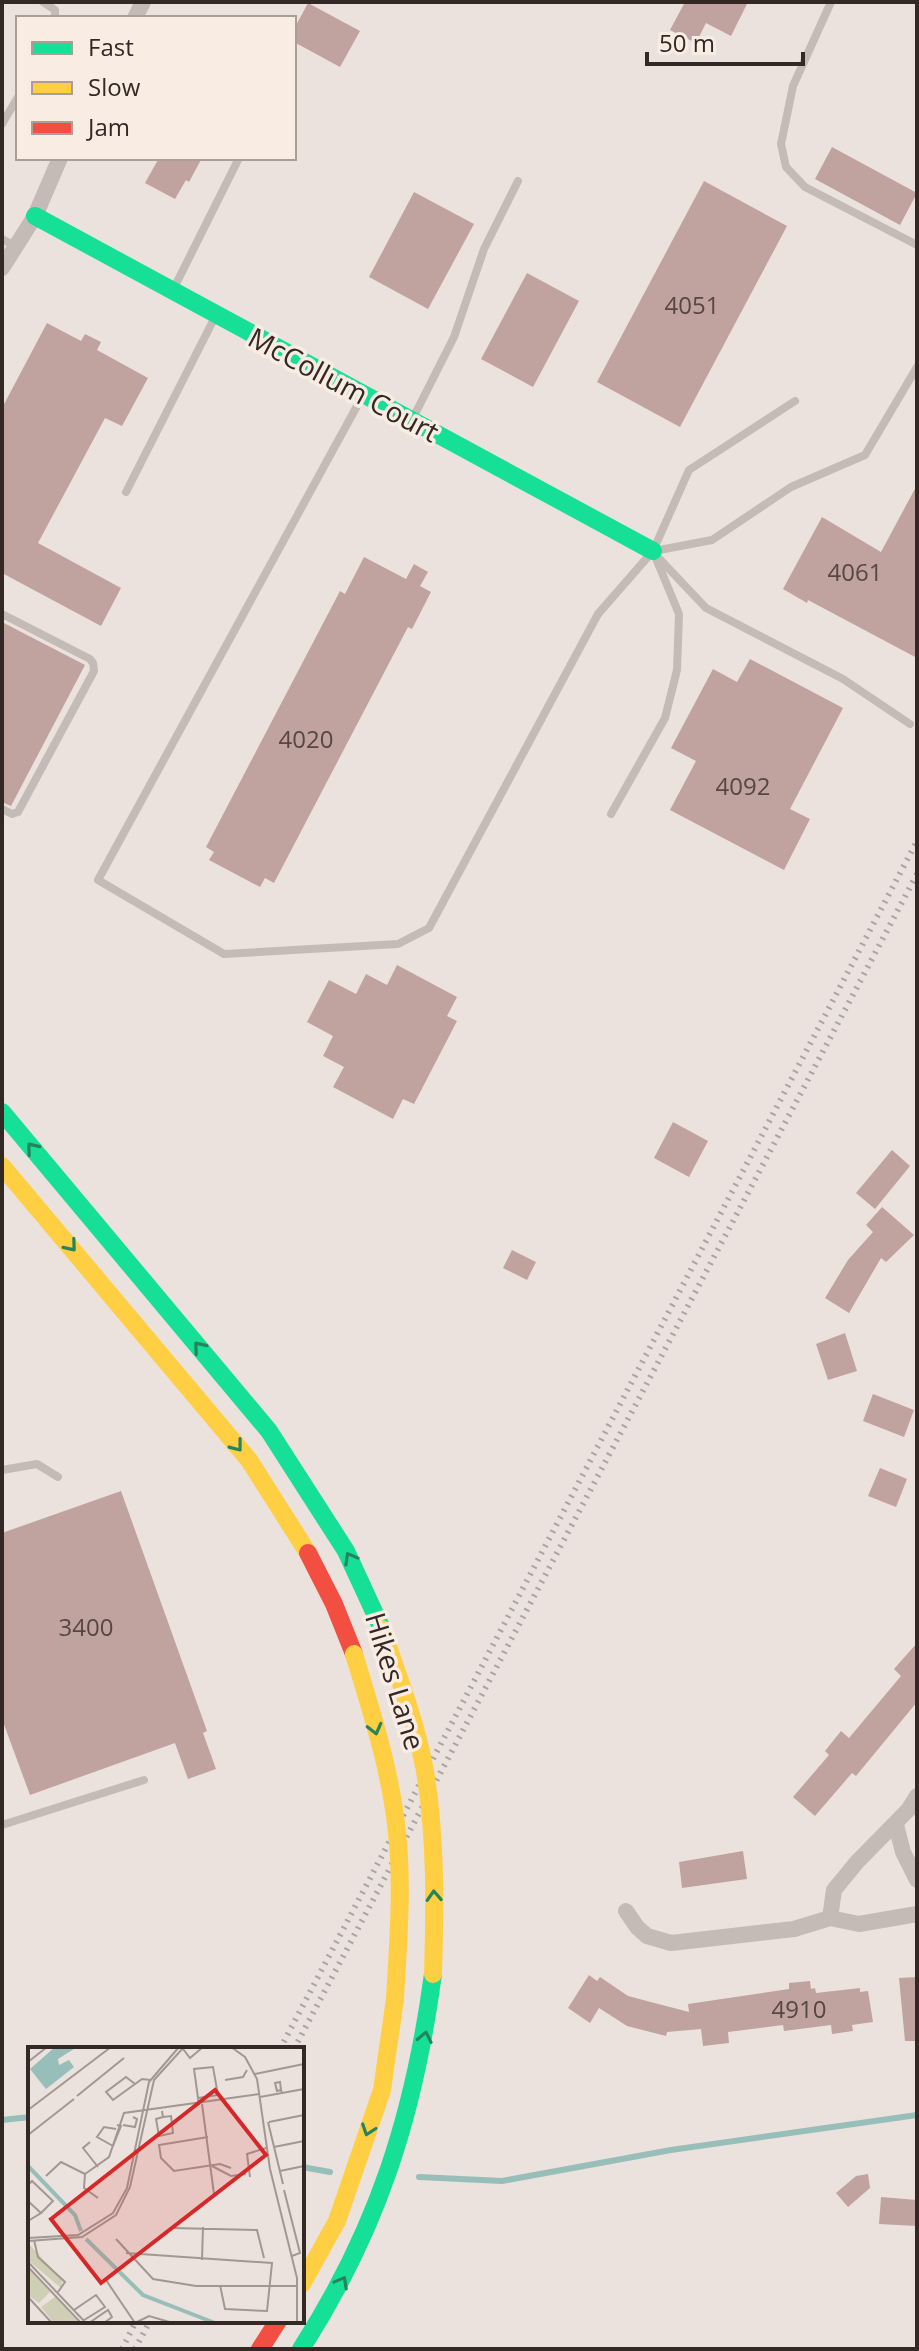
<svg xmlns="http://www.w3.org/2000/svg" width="919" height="2351" font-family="'Open Sans',sans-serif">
<rect width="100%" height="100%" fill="#ebe2dd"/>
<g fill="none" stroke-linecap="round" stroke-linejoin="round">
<g stroke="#98beb9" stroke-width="6">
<path d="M2 2120 30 2117"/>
<path d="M302 2167 330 2172"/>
<path d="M419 2177 502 2181 671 2150 917 2115"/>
</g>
</g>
<g fill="#c0a39e">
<path d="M685 2H748L731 36 706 23 696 43 670 30Z"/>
<path d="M308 3 360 31 340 67 294 42V29Z"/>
<path d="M832 147 917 193 900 225 815 179Z"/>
<path d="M159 158H202L189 182 186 180 175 199 145 183Z"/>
<path d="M704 181 787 226 680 427 597 382Z"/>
<path d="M414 192 474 224 428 309 369 277Z"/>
<path d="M527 273 579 301 533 387 481 359Z"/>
<path d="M47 323 81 341 85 334 101 342 97 350 148 378 122 426 105 418 38 543 121 588 101 626 2 573V408Z"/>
<path d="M917 485V658L808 600 807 603 783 589 822 517 881 552Z"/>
<path d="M364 557 406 579 414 564 428 572 420 586 431 592 412 629 408 627 274 883 265 878 260 887 209 860 214 852 206 847 340 591 345 594Z"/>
<path d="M2 622 85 665 11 806 2 802Z"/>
<path d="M750 659 843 708 790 809 810 819 784 870 670 810 696 761 671 748 713 669 737 682Z"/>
<path d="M397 965 457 997 447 1016 457 1021 414 1104 403 1099 393 1119 333 1087 344 1067 323 1056 333 1036 307 1022 329 980 356 994 366 974 387 985Z"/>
<path d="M673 1122 708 1141 689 1177 654 1158Z"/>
<path d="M892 1150 910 1166 875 1209 856 1193Z"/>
<path d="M882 1207 914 1235 886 1262 881 1258 849 1313 825 1298 848 1260 873 1232 866 1225Z"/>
<path d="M512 1250 536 1262 527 1280 503 1268Z"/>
<path d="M845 1333 857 1371 828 1380 816 1344Z"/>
<path d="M873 1394 914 1410 904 1437 863 1421Z"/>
<path d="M880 1468 907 1479 896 1507 868 1496Z"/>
<path d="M121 1491 207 1731 203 1733 216 1769 188 1779 175 1743 30 1795 2 1719V1533Z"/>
<path d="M917 1643V1702L856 1776 852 1773 815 1816 793 1797 829 1755 825 1751 841 1731 849 1738 901 1676 894 1669Z"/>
<path d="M743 1851 747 1879 682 1888 679 1862Z"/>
<path d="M589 1975 597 1981 600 1977 628 1996 689 2012 688 2004 789 1989V1983L810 1981 811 1989 815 1988 816 1993 860 1988V1992L868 1991 873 2022 852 2025 853 2031 832 2034 831 2025 784 2031 783 2025 728 2032 729 2043 703 2046 701 2029 667 2032 666 2036 627 2026 599 2008 590 2023 568 2008Z"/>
<path d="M917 1977V2041H905L899 1978Z"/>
<path d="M868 2174 870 2188 848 2207 836 2193 856 2176Z"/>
<path d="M881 2197 917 2200V2226L879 2224Z"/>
</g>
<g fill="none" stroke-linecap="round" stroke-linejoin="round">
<g stroke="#c4bbb6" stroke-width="8">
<path d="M43 2 55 10V18"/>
<path d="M831 2 793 86 781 144 786 167 805 187 917 245"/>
<path d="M2 124 18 97"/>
<path d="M2 239 15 246"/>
<path d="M173 290 239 158"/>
<path d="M363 395 98 880 224 954 398 944 429 928 598 614 653 551 689 470 795 401"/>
<path d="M412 420 454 337 484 249 518 181"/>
<path d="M126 492 216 315"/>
<path d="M654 551 712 540 791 487 865 455 917 367"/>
<path d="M653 552 706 608 843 679 910 724"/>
<path d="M2 614 90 659 93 663 94 671 18 812 12 814 2 809"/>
<path d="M611 814 665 718 677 670 679 614 655 556"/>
<path d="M2 1470 37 1464 58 1477"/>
<path d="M2 1825 144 1780"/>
</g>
<g stroke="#c4bbb6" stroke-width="16">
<path d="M135 18 143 2"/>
<path d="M2 268 35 216 60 158"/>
<path d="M896 1825 903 1852 917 1880"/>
<path d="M626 1911 637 1927 647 1936 671 1943 794 1929 830 1918 859 1924 917 1914"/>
<path d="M830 1918 834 1890 857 1862 909 1809 917 1796"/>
</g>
<g stroke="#16e098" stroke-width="18">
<path d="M35 216 653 551"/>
<path d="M2 1112 269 1431 346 1551 382 1629"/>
<path d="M301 2349C378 2229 414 2115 433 1974"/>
</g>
<g stroke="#ffcf43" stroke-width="18">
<path d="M2 1166 249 1460 308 1553"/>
<path d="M302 2284 337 2221 382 2090 395 1999"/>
</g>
<g stroke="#f24e42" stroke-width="18">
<path d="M308 1553 334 1604 354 1654"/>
<path d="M260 2349 278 2321"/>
</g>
<g stroke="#aba4a1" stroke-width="6" stroke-dasharray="2 6" stroke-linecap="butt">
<path d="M280 2049 917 841"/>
<path d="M294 2049 917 874"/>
<path d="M122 2349 136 2321"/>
<path d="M135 2349 150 2321"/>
</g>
<g stroke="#ffcf43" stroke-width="18">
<path d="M382 1629C398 1676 416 1722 425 1771 436 1838 435 1906 433 1974"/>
<path d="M354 1654C372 1713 391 1772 397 1833 403 1888 398 1944 395 1999"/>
</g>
</g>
<defs><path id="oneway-chevron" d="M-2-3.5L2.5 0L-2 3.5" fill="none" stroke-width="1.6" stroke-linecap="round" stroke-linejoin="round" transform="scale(2)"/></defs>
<g stroke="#25845e">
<use href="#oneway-chevron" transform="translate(32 1148) rotate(-130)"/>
<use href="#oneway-chevron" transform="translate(71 1246) rotate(50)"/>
<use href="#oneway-chevron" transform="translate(199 1347) rotate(-130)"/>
<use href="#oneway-chevron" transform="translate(237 1446) rotate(52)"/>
<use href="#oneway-chevron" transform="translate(350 1558) rotate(-119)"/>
<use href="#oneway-chevron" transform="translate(375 1729) rotate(76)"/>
<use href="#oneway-chevron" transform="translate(434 1896) rotate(-93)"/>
<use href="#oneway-chevron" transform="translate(425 2037) rotate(-78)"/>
<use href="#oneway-chevron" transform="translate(368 2130) rotate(109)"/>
<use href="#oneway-chevron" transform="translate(342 2282) rotate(-61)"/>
</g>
<g text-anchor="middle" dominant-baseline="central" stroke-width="7" stroke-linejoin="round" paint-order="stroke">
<g font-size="24" fill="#574743">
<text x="692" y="304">4051</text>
<text x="855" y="571">4061</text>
<text x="306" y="738">4020</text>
<text x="743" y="785">4092</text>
<text x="86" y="1626">3400</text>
<text x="799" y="2008">4910</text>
</g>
<g font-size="28" fill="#342825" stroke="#f9ece3">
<text transform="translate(344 384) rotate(28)">McCollum Court</text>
<text transform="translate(396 1681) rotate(73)">Hikes Lane</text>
</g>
</g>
<g transform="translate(28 2047)">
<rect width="276" height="276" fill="#ebe2dd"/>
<path d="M0 196 34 233 33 241 0 213ZM0 221 22 245 11 256 0 248ZM27 250 51 276H26L13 260Z" fill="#cfcfb6"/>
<path d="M27 0H49L30 12 31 18 41 13 46 20 18 42 2 22Z" fill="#98beb9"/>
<path fill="none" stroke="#98beb9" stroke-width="4" d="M0 119 47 168 53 184M58 192 115 248 187 276"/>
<path fill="none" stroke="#a29893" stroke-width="2" d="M203 0 217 10 229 32 242 122 269 231V276M155 2 162 11 175 0H193M0 15 19 0M227 27 276 17M197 33 215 30 219 23M107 37 98 30 78 45 85 53 114 32 122 33M253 43 249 44 247 36 252 35 253 43 254 46M49 49 96 11M232 50 276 42M170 51 190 48 185 20 166 22 170 51 171 58M174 57 186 147M0 63 83 0M134 64 135 70 128 72 131 89 145 86 143 69 135 70M240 75 255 137M241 75 276 68M95 78 107 80 109 72 105 70M0 88 46 52M180 90 131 98 133 111 146 124 192 117 203 121M62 95 55 101 70 120M85 99 69 90 76 80 88 82M85 99 93 79 89 78M246 100 276 94M184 119 203 129 218 127M252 124 276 119M57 127 81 110 96 66 231 47M57 127 56 141 70 151M18 129 33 115 57 127M222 130 219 107 238 101M0 138 4 134 25 154 13 166M256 143 272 206 264 209M0 154 13 166 0 174M144 181 229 183 236 211M0 191 50 188 85 166 99 141 121 35 151 0M88 192 125 232 168 239H269M6 193 10 210 37 235 30 245M0 194 54 190 88 168 102 140 126 33 156 0M98 206 244 216 239 264 197 262 192 238M174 213 175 180M0 215 58 276M0 220 53 276M78 233 107 276M0 250 24 276M46 263 68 248 77 260 53 275M61 276 80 263 84 270 76 276M107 276 121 269 145 276"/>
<path fill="#d62828" fill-opacity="0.15" stroke="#d62828" stroke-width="4" d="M187 43 238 108 73 236 23 172Z"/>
<rect width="276" height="276" fill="none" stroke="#342825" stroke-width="4"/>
</g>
<rect width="919" height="2351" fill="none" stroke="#342825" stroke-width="8"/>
<rect x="16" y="16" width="280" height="144" fill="#f9ece3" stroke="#aa9e97" stroke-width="2"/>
<rect x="32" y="42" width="40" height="12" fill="#16e098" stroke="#aa9e97" stroke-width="2"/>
<text x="88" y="56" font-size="24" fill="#342825">Fast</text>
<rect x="32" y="82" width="40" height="12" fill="#ffcf43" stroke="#aa9e97" stroke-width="2"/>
<text x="88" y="96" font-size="24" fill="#342825">Slow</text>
<rect x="32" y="122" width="40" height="12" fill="#f24e42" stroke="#aa9e97" stroke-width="2"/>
<text x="88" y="136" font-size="24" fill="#342825">Jam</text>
<path d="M647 52v12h156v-12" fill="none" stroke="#342825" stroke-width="4"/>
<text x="659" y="52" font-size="24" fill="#342825" stroke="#f9ece3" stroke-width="6" paint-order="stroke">50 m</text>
</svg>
